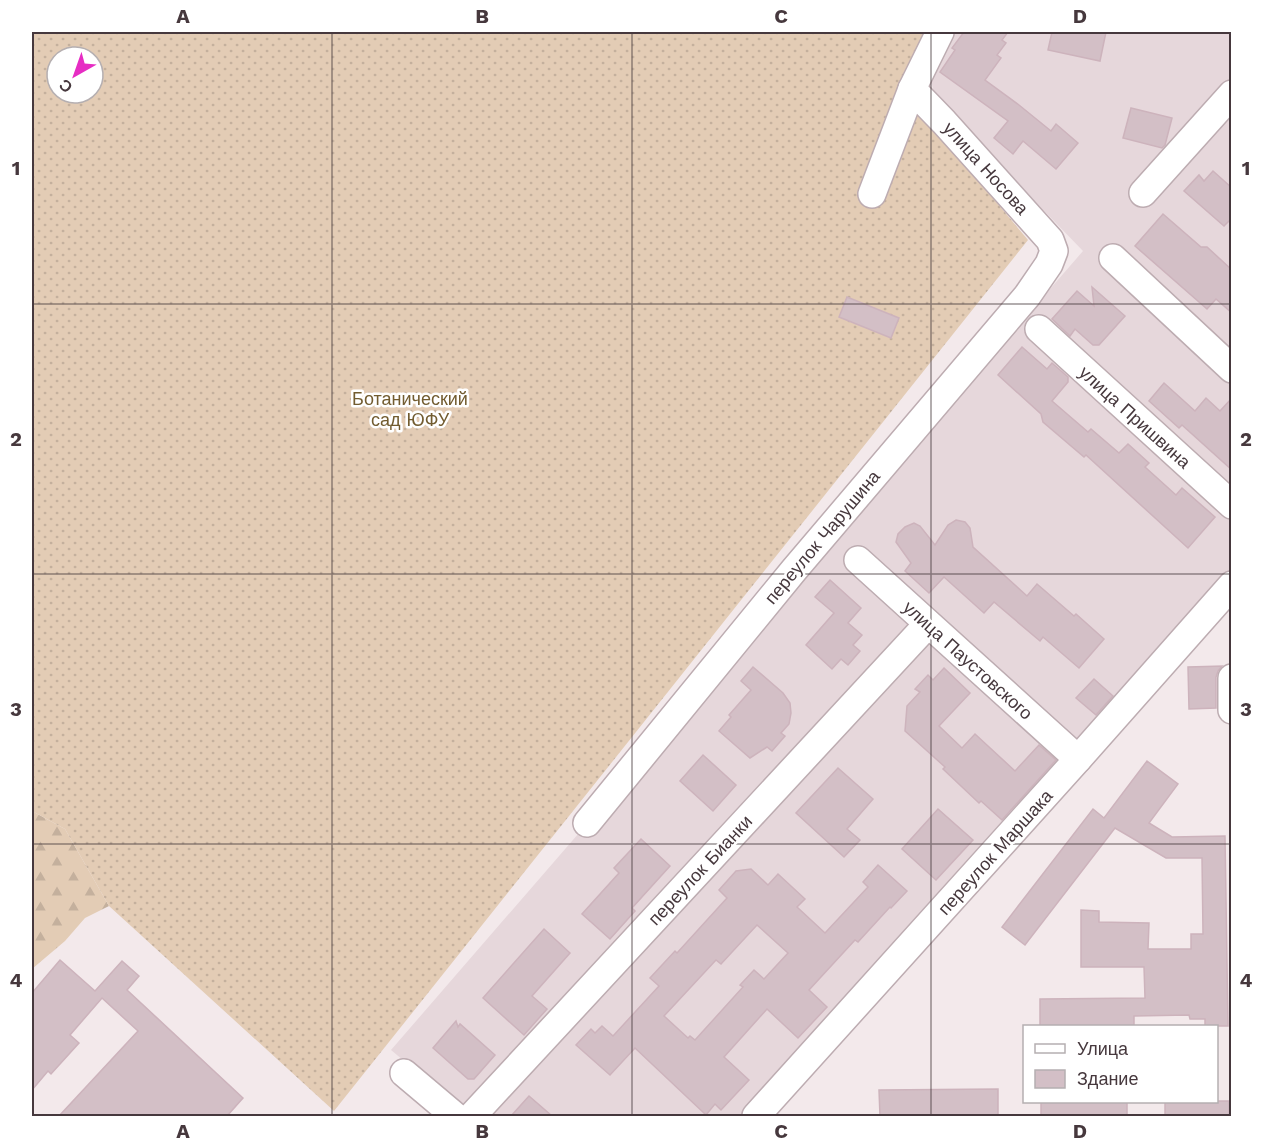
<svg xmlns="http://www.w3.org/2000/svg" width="1263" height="1148" font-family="'Work Sans',sans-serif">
<defs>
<pattern id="forest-firs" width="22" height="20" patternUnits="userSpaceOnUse" patternTransform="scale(1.5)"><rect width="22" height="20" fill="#e3ccb5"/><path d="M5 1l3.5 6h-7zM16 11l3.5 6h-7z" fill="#c4b09d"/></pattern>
<pattern id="garden-dots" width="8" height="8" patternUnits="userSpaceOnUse" patternTransform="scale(1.5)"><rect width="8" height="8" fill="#e3ccb5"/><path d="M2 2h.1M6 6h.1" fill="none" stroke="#c4b09d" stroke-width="1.8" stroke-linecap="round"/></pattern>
</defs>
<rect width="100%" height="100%" fill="#f3e9eb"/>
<path fill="#e6d7db" d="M949 32H1231V578L743 1116H470L391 1050 1083 251 935 98 929 71Z"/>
<path fill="url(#forest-firs)" d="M32 811 65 829 109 906 85 918 65 941 32 969Z"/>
<path fill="url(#garden-dots)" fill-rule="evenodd" d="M32 32H929L914 104 1028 240 334 1111 109 906 65 829 32 811ZM57 57H93V93H57Z"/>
<g fill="#d3bfc6" stroke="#cdb3bc" stroke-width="1.5" fill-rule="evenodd">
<path d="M964 32H1008L1002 40 1006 43 997 55 1001 58 985 80 1019 105 1051 131 1056 124 1078 143 1056 169 1023 141 1013 154 994 138 1008 121 940 72 955 50 952 48Z"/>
<path d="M1052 32H1106L1100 61 1048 50Z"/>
<path d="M1131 108 1172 118 1165 145 1162 148 1123 138Z"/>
<path d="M1213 171 1232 188V218L1224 226 1184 191 1199 175 1204 181Z"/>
<path d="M1163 214 1201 247H1207L1232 270V313L1216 299 1207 309 1135 246Z"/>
<path d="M1092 287 1125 316 1099 345H1093L1075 329 1070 336 1052 319 1077 291 1094 306Z"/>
<path d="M847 297 899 318 891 338 839 317Z"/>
<path d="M1022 347 1047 369 1052 363 1068 377V382L1052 401 1088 432 1091 429 1119 453 1128 444 1149 463 1145 467 1176 495 1182 488 1215 517 1188 548 1086 455 1084 457 1043 422 1041 414 998 375Z"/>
<path d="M1164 383 1195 411 1206 398 1220 411 1232 398V470L1182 425 1179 428 1149 401Z"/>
<path d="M956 520 965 522 970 528 973 547 1027 596 1037 584 1074 616 1076 614 1104 639 1079 668 1043 637 1040 641 994 602 984 613 944 577 929 593 905 571 911 563 896 542 898 534 905 527 914 523 920 526 935 545 948 525Z"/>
<path d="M830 580 861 608 848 623 862 635 853 645 860 651 848 665 841 659 832 669 806 645 834 613 815 597Z"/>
<path d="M1222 666 1218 671 1216 677V708L1189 709 1188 667Z"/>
<path d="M753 667 783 693 790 703 791 713 789 724 781 733 785 736 772 751 767 747 750 758 719 731 731 717 729 715 751 690 741 681Z"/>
<path d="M944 668 970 693 939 726 962 748 975 734 1015 771 1039 745 1056 760 1002 820 981 801 979 803 943 769 945 767 905 731 907 706 920 692 915 689 928 675 933 680Z"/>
<path d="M1094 679 1113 696 1096 715 1076 698Z"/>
<path d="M703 755 736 785 713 811 680 781Z"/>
<path d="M1147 761 1178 784 1149 823 1172 837 1225 836 1228 1026H1205V1019H1190L1189 1015 1134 1016V1026H1040V999L1145 998 1144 967H1081V910L1099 911V922L1149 923 1148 949H1191V934H1203L1202 858H1166L1115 828 1025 945 1002 927 1093 809 1104 818Z"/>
<path d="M838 768 873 799 847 829 860 840 844 857 796 813Z"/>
<path d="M938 809 973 840 936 880 902 849Z"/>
<path d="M641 839 670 866 632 908 635 911 610 939 582 914 619 873 614 868Z"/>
<path d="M878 865 907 891 891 908 890 907 858 942 855 940 809 990 827 1007 798 1038 767 1009 724 1057 749 1080 721 1110 715 1104 706 1115 635 1048 610 1075 576 1045 591 1029 595 1033 602 1026 613 1036 659 986 650 978 675 951 677 953 727 898 719 890 736 871 751 869 768 885 778 874 805 899 797 907 825 933 868 887 863 882ZM757 925 788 953 764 979 754 970 740 985 743 987 695 1040 690 1036 688 1038 664 1016 716 960 721 964Z"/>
<path d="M544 929 570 953 532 996 547 1009 524 1035 483 998Z"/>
<path d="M60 960 95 991 122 961 139 976 127 990 243 1098 227 1116H59L138 1031 102 998 70 1035 79 1043 51 1074 48 1071 32 1090V993Z"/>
<path d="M456 1021 458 1027 460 1024 495 1055 474 1079H468L433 1048Z"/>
<path d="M998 1089V1116H880L879 1090Z"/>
<path d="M529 1096 552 1116H511Z"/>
<rect x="1041" y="1101" width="86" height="15"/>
<rect x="1165" y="1101" width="64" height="15"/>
</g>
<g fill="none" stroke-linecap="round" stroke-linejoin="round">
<defs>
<g id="minor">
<path d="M1143 193 1232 94"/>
<path d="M872 194 912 89 940 32"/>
<path d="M1113 258 1232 369"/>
<path d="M1039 329 1232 505"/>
<path d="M858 560 1078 759"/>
<path d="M1232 678V710"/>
<path d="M587 823 794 570 1027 296 1049 264 1054 251 1050 240 944 122 912 89"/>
<path d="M404 1073 455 1116"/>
<path d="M472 1116 928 624"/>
<path d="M756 1116 1078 759 1232 585"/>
</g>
</defs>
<use href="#minor" stroke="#bdacb1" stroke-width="30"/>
<use href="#minor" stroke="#fff" stroke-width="27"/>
</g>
<path fill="none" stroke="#46383d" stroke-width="1.5" stroke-opacity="0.55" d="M332 32V1116M632 32V1116M931 32V1116M32 304H1232M32 574H1232M32 844H1232"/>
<g text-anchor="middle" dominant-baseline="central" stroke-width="5" stroke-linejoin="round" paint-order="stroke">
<g font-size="18" fill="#46383d" stroke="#fff">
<text transform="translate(986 168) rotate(48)">улица Носова</text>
<text transform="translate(1135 417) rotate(42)">улица Пришвина</text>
<text transform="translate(822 537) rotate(-50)">переулок Чарушина</text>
<text transform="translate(968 660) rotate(42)">улица Паустовского</text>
<text transform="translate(995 852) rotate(-48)">переулок Маршака</text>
<text transform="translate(700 870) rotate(-47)">переулок Бианки</text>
</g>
<g font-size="18" fill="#725c30" stroke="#fff">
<text x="410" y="398">Ботанический<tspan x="410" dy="21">сад ЮФУ</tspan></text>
</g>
</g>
<rect width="1263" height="1148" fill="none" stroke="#ffffff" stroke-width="66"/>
<rect x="1023" y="1025" width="195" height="78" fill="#ffffff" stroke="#b5afb1" stroke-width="1.5"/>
<rect x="1035" y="1044" width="30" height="9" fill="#ffffff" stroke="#b5afb1" stroke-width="1.5"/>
<text x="1077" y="1055" font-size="18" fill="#46383d">Улица</text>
<rect x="1035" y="1070" width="30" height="18" fill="#d3bfc6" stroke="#b5afb1" stroke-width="1.5"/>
<text x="1077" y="1085" font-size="18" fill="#46383d">Здание</text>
<g transform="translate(75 75) rotate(220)"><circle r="28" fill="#ffffff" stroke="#b5afb1" stroke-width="1.5"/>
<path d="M0-4.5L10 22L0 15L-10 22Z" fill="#e62cc3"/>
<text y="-9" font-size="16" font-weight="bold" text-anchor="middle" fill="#46383d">С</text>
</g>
<rect x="33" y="33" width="1197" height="1082" fill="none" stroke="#46383d" stroke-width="2"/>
<g font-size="20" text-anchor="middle" font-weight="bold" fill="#46383d">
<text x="183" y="23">A</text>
<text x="482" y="23">B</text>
<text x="781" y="23">C</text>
<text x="1080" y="23">D</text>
<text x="16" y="175">1</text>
<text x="1246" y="175">1</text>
<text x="16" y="446">2</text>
<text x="1246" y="446">2</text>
<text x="16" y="716">3</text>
<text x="1246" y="716">3</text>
<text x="16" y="987">4</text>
<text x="1246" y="987">4</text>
<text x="183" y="1138">A</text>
<text x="482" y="1138">B</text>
<text x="781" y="1138">C</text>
<text x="1080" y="1138">D</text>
</g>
</svg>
